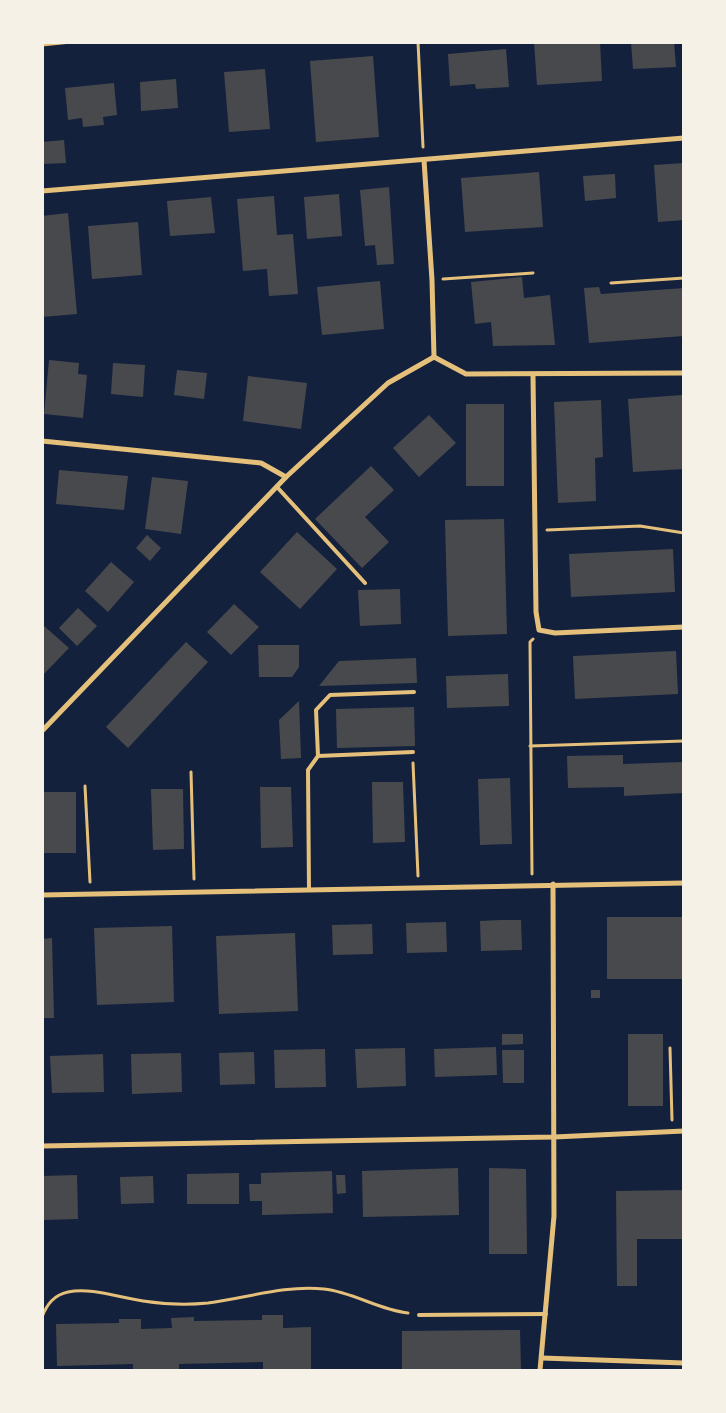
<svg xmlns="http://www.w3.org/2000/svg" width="726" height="1413" font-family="Lato,sans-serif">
<rect width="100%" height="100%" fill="#14213d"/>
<g fill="#48494c">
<path d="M534 42H600L602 81 537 85Z"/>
<path d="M631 42H674L676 67 633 69Z"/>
<path d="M506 49 509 87 476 89 475 84 450 86 448 54Z"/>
<path d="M373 56 379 137 316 142 310 61Z"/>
<path d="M265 69 270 129 229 132 224 72Z"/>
<path d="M176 79 178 108 141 111 140 82Z"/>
<path d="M114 83 117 115 103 117 104 125 83 127 82 118 68 120 65 88Z"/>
<path d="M64 140 66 163 42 164V142Z"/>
<path d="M684 163V220L658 222 654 165Z"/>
<path d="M539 172 543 227 465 232 461 178Z"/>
<path d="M615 174 616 198 585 201 583 176Z"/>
<path d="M389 187 394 264 377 265 375 245 365 246 360 190Z"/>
<path d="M339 194 342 236 307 239 304 197Z"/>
<path d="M274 196 277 235 293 234 298 294 269 296 267 269 243 271 237 199Z"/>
<path d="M211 197 215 233 170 236 167 201Z"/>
<path d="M68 213 77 314 42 317V216Z"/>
<path d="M138 222 142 275 92 279 88 226Z"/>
<path d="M522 277 524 298 550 295 555 345 493 346 491 322 475 324 471 282Z"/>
<path d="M380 281 384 329 322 335 317 287Z"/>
<path d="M599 287 601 294 684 288V336L589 343 584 288Z"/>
<path d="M49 360 79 363 78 374 87 375 83 418 44 414Z"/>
<path d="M113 363 145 365 143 397 111 394Z"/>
<path d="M177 370 207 373 204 399 174 395Z"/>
<path d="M248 376 307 383 301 429 243 421Z"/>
<path d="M682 395 684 469 633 472 628 399Z"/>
<path d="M601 400 603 457 595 458 596 501 558 503 554 402Z"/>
<rect x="466" y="404" width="38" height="82"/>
<path d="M429 415 456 443 419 477 393 448Z"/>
<path d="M371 466 394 490 365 517 389 542 362 568 315 519Z"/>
<path d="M59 470 128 476 124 510 56 504Z"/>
<path d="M152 477 188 481 181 534 145 529Z"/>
<path d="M504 519 507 634 448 636 445 520Z"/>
<path d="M297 532 337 569 300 609 260 572Z"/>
<path d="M147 535 161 548 150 561 136 548Z"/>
<path d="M673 549 675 592 571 597 569 554Z"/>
<path d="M111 562 134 582 108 612 85 591Z"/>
<path d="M400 589 401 624 360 626 358 590Z"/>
<path d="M234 604 259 627 231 655 207 632Z"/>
<path d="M78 608 97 626 77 646 59 628Z"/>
<path d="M44 626 69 648 42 676V628Z"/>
<path d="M186 642 208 662 128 748 106 727Z"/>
<path d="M258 645H299V667L292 677H259Z"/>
<path d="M676 651 678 694 575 699 573 656Z"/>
<path d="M416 658 417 683 319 686 339 661Z"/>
<path d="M508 674 509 706 447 708 446 676Z"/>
<path d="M299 701 301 758 281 759 279 720Z"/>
<path d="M414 707 415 746 337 748 336 709Z"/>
<path d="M623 755V764L684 762V793L624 796V787L568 788 567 756Z"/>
<path d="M510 778 512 844 480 845 478 779Z"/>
<path d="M372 782H403L405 842 373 843Z"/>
<path d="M260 787H291L293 847 261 848Z"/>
<path d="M151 789H183L184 849 153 850Z"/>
<rect x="44" y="792" width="32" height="61"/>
<rect x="607" y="917" width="77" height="62"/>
<path d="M501 920H521L522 950 481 951 480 921Z"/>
<path d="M446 922 447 952 407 953 406 923Z"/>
<path d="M372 924 373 954 333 955 332 925Z"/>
<path d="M172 926 174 1002 97 1005 94 928Z"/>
<path d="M295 933 298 1011 219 1014 216 936Z"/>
<path d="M52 938 54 1018H42V939Z"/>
<rect x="591" y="990" width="9" height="8"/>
<path d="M502 1034H523V1044L502 1045Z"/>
<rect x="628" y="1034" width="35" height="72"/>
<path d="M496 1047 497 1075 435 1077 434 1049Z"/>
<path d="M405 1048 406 1086 357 1088 355 1049Z"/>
<path d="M325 1049 326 1087 275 1088 274 1050Z"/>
<path d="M502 1050H524V1083H503Z"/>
<path d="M254 1052 255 1084 220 1085 219 1053Z"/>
<path d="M181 1053 182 1092 132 1094 131 1054Z"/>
<path d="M103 1054 104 1092 52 1093 50 1056Z"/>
<path d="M458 1168 459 1215 363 1217 362 1171Z"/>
<path d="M489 1168 526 1169 527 1254H489Z"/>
<path d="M332 1171 333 1213 262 1215V1201H250L249 1184H261V1173Z"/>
<path d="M239 1173V1204H187V1174Z"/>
<path d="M77 1175 78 1219 42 1220V1176Z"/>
<path d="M336 1175H345L346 1193 337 1194Z"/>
<path d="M153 1176 154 1203 121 1204 120 1177Z"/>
<path d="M684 1190V1239H637V1286H617L616 1191Z"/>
<path d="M262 1315H283V1328L311 1327V1370H263V1362L179 1364V1370H133V1364L57 1366 56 1324 119 1323V1319H141V1329L172 1328 171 1318 194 1317V1321L262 1320Z"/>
<path d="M520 1330 521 1370H402V1331Z"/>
</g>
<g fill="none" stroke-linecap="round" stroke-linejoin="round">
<g stroke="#e5c07b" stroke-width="3">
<path d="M418 42 423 147"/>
<path d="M42 45 71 42"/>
<path d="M443 279 533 273"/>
<path d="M611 283 684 278"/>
<path d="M547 530 640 526 684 533"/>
<path d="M530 746 684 741"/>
<path d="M413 763 418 876"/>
<path d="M191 772 194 879"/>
<path d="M85 786 90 882"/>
<path d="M532 874 530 642 533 639"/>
<path d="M670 1048 672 1120"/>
<path d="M42 1317C47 1304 54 1295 68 1292 91 1287 120 1298 143 1301 163 1304 188 1305 208 1303 247 1298 284 1285 324 1289 353 1292 379 1310 408 1313"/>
</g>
<g stroke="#e5c07b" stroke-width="4">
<path d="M277 487 365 583"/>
<path d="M318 756 316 710 330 695 414 692"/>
<path d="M309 890 308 770 318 756 413 752"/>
<path d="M419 1315 546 1314"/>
</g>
<g stroke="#e5c07b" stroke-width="5">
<path d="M424 160 432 280 434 357"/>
<path d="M42 191 684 138"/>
<path d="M434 357 466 374 684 373"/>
<path d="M533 375 536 612 539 630 555 633 684 627"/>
<path d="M42 441 261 463 286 477"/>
<path d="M42 731 286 477 388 383 434 357"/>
<path d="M42 895 684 883"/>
<path d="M42 1146 554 1137 684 1131"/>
<path d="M542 1358 684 1363"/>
<path d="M540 1370 554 1216 553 884"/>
</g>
</g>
<rect width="726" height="1413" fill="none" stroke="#f6f1e7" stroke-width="88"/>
</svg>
